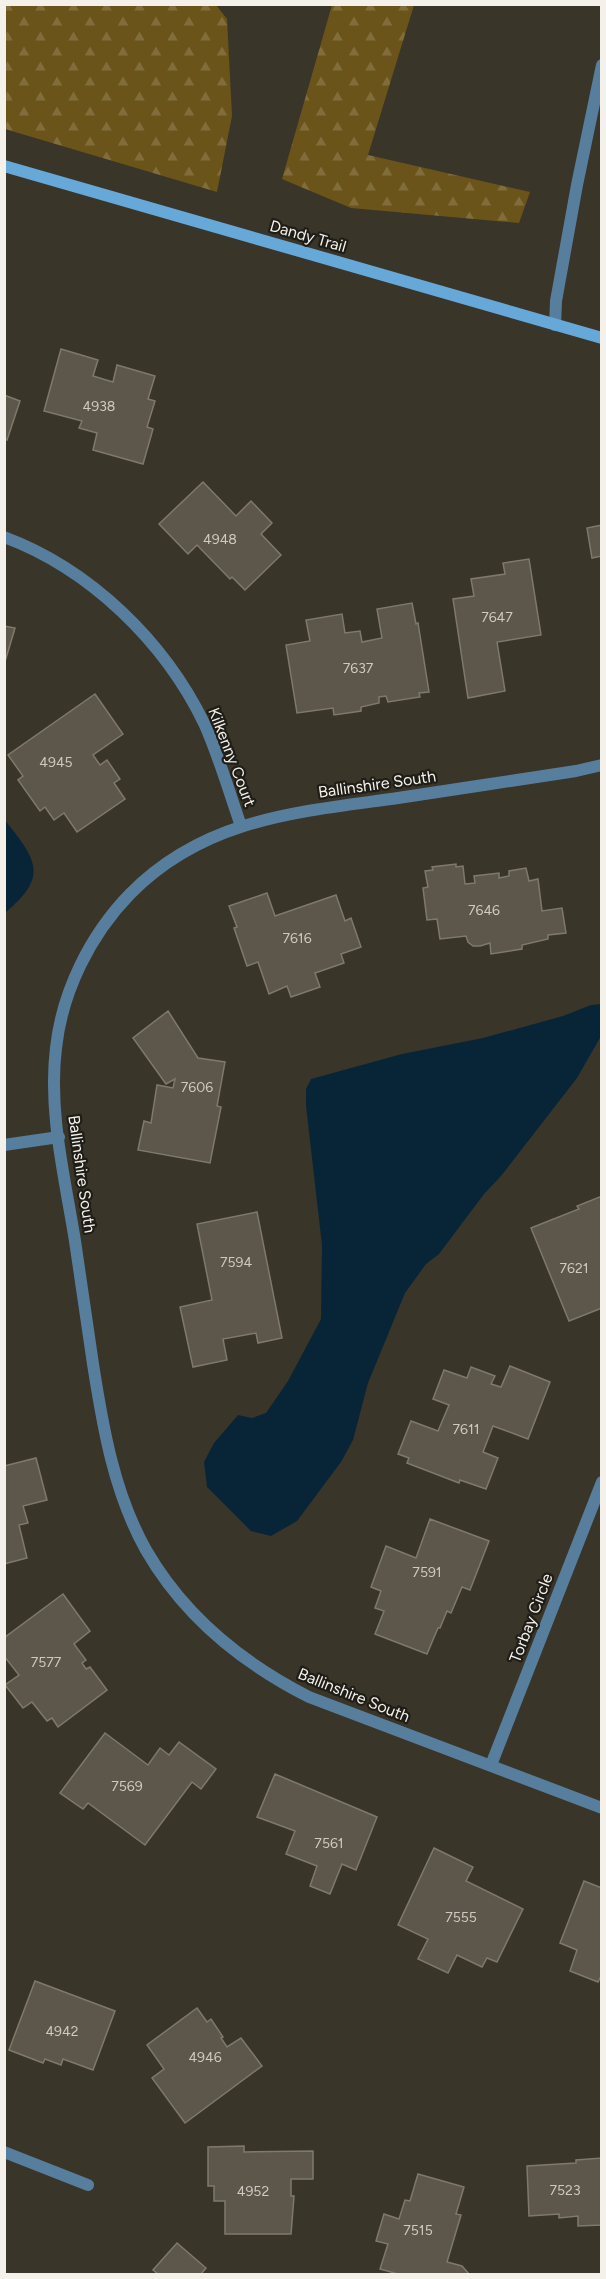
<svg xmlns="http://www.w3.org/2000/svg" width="606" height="2279" font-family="Figtree,sans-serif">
<defs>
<pattern id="forest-firs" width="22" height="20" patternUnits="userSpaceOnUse" patternTransform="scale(1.5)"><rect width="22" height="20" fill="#6a5419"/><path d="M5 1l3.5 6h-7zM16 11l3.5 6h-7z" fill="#806d3b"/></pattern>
</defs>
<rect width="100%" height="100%" fill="#3a3529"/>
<g fill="url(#forest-firs)">
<path d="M4 5H216L227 19 232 116 217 192 5 129Z"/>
<path d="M332 5H414L368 155 530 192 519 223 351 208 282 179Z"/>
</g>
<g fill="#082538">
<path d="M4 819C36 859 50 876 5 913Z"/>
<path d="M601 1004V1036L577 1078 501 1176 484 1194 439 1254 426 1264 405 1293 368 1383 353 1440 341 1462 297 1521 271 1536 251 1531 207 1487 204 1462 214 1443 238 1415 252 1418 266 1413 288 1381 321 1319 322 1245 306 1106V1089L311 1079 402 1054 483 1038 563 1016 591 1005Z"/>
</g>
<g fill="#5c574a" stroke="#7f796c" stroke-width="1.5">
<path d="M61 349 98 360 93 376 113 382 117 365 155 376 148 399 155 401 147 427 153 429 143 464 93 450 97 433 79 428 82 421 44 411Z"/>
<path d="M4 395 20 401 7 440 4 439Z"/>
<path d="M203 482 236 516 251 501 272 523 261 534 281 555 245 590 232 577 230 579 197 545 188 554 159 524Z"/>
<path d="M602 525V556L592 558 587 528Z"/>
<path d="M529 559 541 635 497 642 505 691 468 698 453 599 474 596 471 579 505 574 503 563Z"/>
<path d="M412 603 416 624 418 623 429 692 419 693 420 697 388 702 386 696 379 697V703L361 707V711L334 715 333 708 297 713 286 645 310 641 306 620 342 614 345 633 360 631 362 642 382 638 377 609Z"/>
<path d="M4 626 15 628 4 665Z"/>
<path d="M95 694 123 734 93 755 100 765 107 760 120 779 114 783 125 799 77 832 64 813 54 820 45 807 40 811 18 780 23 776 8 755Z"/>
<path d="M456 864V867L463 866 465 884 475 883 474 876 499 873V878L509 876V871L526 868 529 881 538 879 542 911 562 908 566 933 548 935V939L522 945V949L491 954 490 943 480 946H473L468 942 466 936 440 939 437 919 427 920 423 888 428 887 425 871 433 870 432 867Z"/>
<path d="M267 893 275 916 336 895 345 921 351 918 361 947 341 954 344 963 315 973 320 987 291 997 287 986 269 994 258 962 247 966 234 928 237 927 229 906Z"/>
<path d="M168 1011 198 1058 225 1062 217 1106 221 1107 210 1163 138 1150 144 1121 151 1123 157 1085 173 1088 175 1079 166 1084 133 1038Z"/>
<path d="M602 1196V1308L569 1321 531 1228 579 1209 577 1206Z"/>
<path d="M257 1212 282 1338 258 1343 256 1333 223 1339 227 1360 193 1367 180 1307 212 1300 197 1224Z"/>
<path d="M510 1366 550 1382 528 1439 493 1426 483 1452 498 1458 486 1489 460 1480 459 1483 407 1463 409 1458 398 1454 411 1421 438 1431 449 1405 433 1399 444 1370 467 1378 471 1367 495 1376 491 1384 501 1387Z"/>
<path d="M36 1458 47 1500 23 1506 28 1523 19 1525 27 1558 4 1564V1466Z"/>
<path d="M430 1519 489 1541 470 1590 462 1587 451 1613 447 1611 440 1628H438L427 1654 375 1634 384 1611 375 1608 381 1591 371 1587 386 1546 416 1558Z"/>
<path d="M63 1594 90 1631 74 1644 86 1660 82 1663 86 1669 90 1667 107 1690 58 1727 52 1718 47 1721 32 1702 23 1708 5 1685 19 1675 4 1656V1638Z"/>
<path d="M105 1733 148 1765 160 1748 169 1755 179 1742 216 1769 201 1789 192 1782 145 1845 88 1803 83 1809 60 1793Z"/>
<path d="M275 1774 377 1817 356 1870 342 1864 330 1894 310 1886 317 1866 286 1854 295 1831 257 1817Z"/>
<path d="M434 1848 473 1867 466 1881 523 1909 497 1962 487 1958 482 1967 457 1955 448 1973 418 1959 428 1939 398 1925Z"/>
<path d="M584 1881 602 1888V1974L598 1982 570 1971 577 1950 560 1943Z"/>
<path d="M35 1981 115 2011 93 2070 63 2059 61 2065 45 2059 43 2063 9 2050Z"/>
<path d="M197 2008 207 2022 211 2019 223 2037 221 2038 227 2047 241 2038 262 2066 185 2123 152 2078 164 2069 147 2045Z"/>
<path d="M244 2146V2152L313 2151V2179H291V2196H294L291 2234H225V2201H214V2186H208V2147Z"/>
<path d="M602 2158V2225L578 2226V2216L559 2218V2214L529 2216 527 2166 576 2163V2160Z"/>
<path d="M418 2174 464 2187 456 2214 461 2215 447 2262 462 2266 469 2274H398L380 2269 388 2244 376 2241 384 2214 399 2219 405 2200 410 2201Z"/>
<path d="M177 2243 206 2268 201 2274H158L153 2270Z"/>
</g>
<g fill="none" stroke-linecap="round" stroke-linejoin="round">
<path stroke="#577f9d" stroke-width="12" d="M555 325 556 301 577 185 602 65"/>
<g stroke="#577f9d" stroke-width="12">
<path d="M4 537C90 569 164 641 204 723 219 756 229 792 241 826"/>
<path d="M602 765 576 771C517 780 457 789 398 798 298 812 205 818 130 894 90 935 62 992 56 1048 48 1112 65 1178 75 1241 81 1282 87 1323 93 1364 103 1428 114 1493 146 1550 184 1616 242 1663 309 1697L602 1808"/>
<path d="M4 1145 59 1137"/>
<path d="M491 1765 602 1482"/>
<path d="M4 2152 88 2185"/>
</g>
<path stroke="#66a8d8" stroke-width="12" d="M4 166 602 338"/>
</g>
<g text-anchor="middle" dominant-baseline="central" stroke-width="4.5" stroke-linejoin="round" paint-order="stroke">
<g font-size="14" fill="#cecac2">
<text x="99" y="406">4938</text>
<text x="220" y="539">4948</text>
<text x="497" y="617">7647</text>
<text x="358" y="668">7637</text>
<text x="56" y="762">4945</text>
<text x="484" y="910">7646</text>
<text x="297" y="938">7616</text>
<text x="197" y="1087">7606</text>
<text x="236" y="1262">7594</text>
<text x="574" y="1268">7621</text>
<text x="466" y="1429">7611</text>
<text x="427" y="1572">7591</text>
<text x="46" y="1662">7577</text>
<text x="127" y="1786">7569</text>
<text x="329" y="1843">7561</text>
<text x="461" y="1917">7555</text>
<text x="62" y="2031">4942</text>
<text x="205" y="2057">4946</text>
<text x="565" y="2190">7523</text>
<text x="253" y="2191">4952</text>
<text x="418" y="2230">7515</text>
</g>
<g font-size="16" fill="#f4f1ea" stroke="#1f1d17">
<text transform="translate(308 236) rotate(16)">Dandy Trail</text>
<text transform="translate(232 757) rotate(69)">Kilkenny Court</text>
<text transform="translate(377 784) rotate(-8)">Ballinshire South</text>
<text transform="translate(82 1174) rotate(82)">Ballinshire South</text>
<text transform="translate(531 1618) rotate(-69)">Torbay Circle</text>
<text transform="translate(354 1695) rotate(22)">Ballinshire South</text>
</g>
</g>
<rect width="606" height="2279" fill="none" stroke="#f4f1ea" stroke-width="12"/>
</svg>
